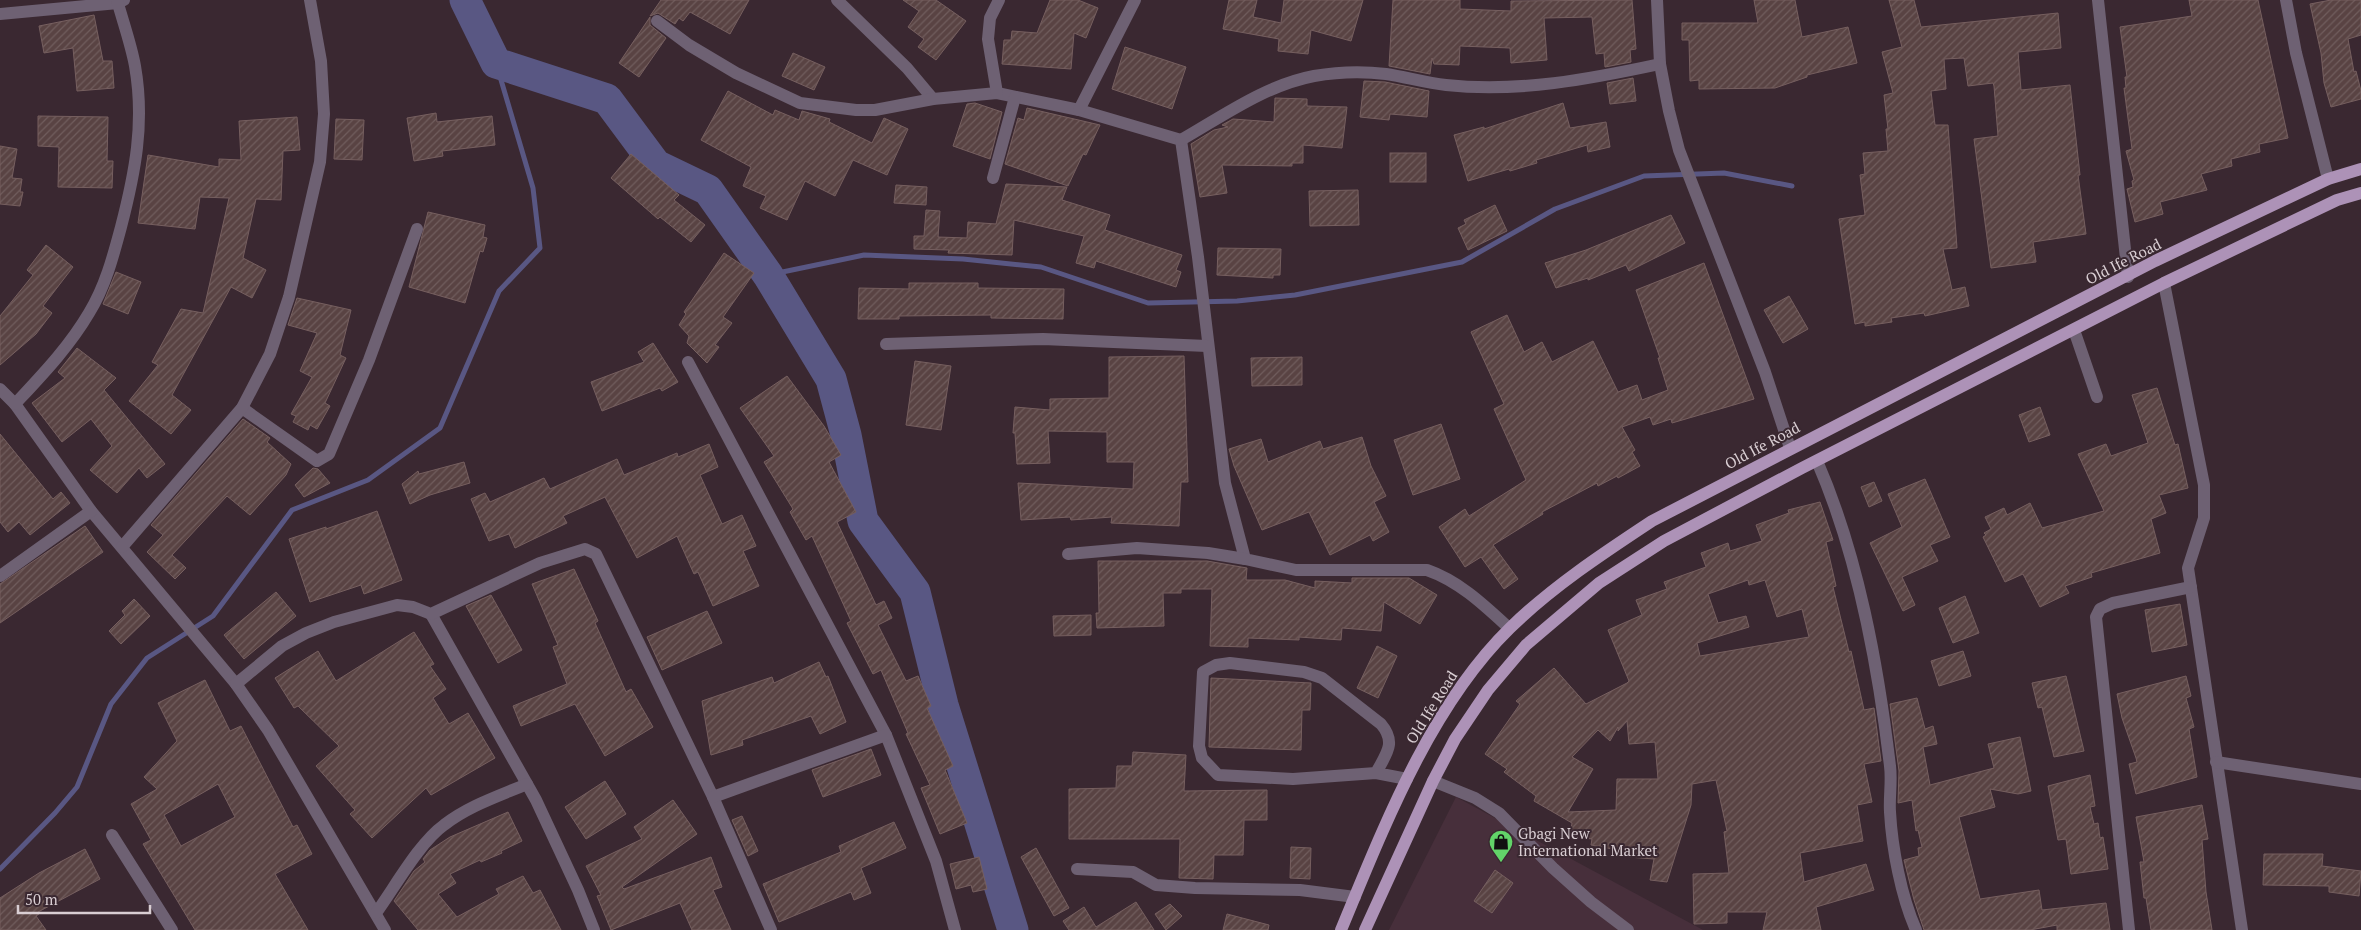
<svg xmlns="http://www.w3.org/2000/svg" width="2361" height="930" font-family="'PT Serif',serif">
<defs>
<pattern id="building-hatch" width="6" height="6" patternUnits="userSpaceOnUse" patternTransform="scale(1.25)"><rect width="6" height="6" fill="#594343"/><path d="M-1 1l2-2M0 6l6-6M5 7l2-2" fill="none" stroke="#705d5d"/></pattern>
</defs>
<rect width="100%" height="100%" fill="#3a2831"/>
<path fill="#472f3b" d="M1456 797 1703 930H1389Z"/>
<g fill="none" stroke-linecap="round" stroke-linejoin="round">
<g stroke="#595783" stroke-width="5">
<path d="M768 275 864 255 963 259 1041 267 1148 303 1237 301 1295 295 1462 262 1555 209 1644 176 1724 173 1792 186"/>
<path d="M0 869 55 813 77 787 111 704 147 658 213 616 292 510 368 480 440 428 499 291 540 248 533 188 496 63"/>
</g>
<path stroke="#595783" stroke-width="31" d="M465 0 496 63 607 99 656 165 708 190 768 275 831 379 846 435 863 521 915 592 943 705 1013 930"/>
</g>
<g fill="url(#building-hatch)" stroke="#765f5f" fill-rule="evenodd">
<path d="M661 0H749L730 34 690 12 683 21 679 18 675 24 658 13 650 16Z"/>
<path d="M903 0H936L966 21 936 60 918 47 924 39 908 27 919 11Z"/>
<path d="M1050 0H1078L1098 8 1086 38 1074 33 1071 69 1002 64 1004 40H1011L1012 31 1037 33Z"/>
<path d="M1229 0H1257L1253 17 1281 23 1284 0H1363L1351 41 1311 30 1308 54 1278 51 1279 39 1223 29Z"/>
<path d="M1393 0H1460V9L1511 11V1L1632 0 1636 49 1630 50 1631 62 1605 67 1604 53 1596 54 1592 17 1544 18 1547 60 1511 63 1510 48 1460 46 1459 65 1434 64 1432 58 1430 74 1389 66Z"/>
<path d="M1754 0H1795L1802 37 1848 27 1857 63 1807 75V77L1775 88 1699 89V80L1690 81 1689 40H1682V23H1758Z"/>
<path d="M1889 0H1914L1921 27 2058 13 2061 48 2018 52 2021 90 2070 85 2080 175H2078L2086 234 2033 242 2036 262 1991 268 1974 139 1998 136 1994 86 1993 83 1968 86 1964 58 1944 59 1946 89 1931 91 1935 125H1948L1957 248 1943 249 1952 290 1965 287 1969 306 1925 316 1924 313 1891 318 1892 322 1865 326V322L1855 324 1839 219 1865 215 1860 175 1865 174 1863 153 1888 151 1886 129H1888L1884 95 1893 93 1882 52 1902 47Z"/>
<path d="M2189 0H2258L2288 138 2259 144 2260 152 2231 159 2232 166 2201 174 2207 190 2160 202 2163 214 2135 222 2127 189 2133 187 2132 181 2134 180 2126 151 2132 149 2124 88H2126L2125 77H2127L2120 27 2192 16Z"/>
<path d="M2331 0H2361V35L2348 39 2354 72 2356 71 2361 91V99L2331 107 2324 83 2321 53 2310 4Z"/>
<path d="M94 15 103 61H112L114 88 77 91 73 48 44 53 39 26Z"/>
<path d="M650 17V25L666 38 639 77 619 63Z"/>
<path d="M1125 47 1186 67 1172 109 1112 89Z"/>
<path d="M793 53 825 67 814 90 782 76Z"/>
<path d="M1633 78 1636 101 1610 104 1607 83Z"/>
<path d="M1364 81 1385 82 1429 91 1427 117 1390 114 1389 120 1360 117Z"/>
<path d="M728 91 773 115 775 110 799 120 802 111 830 119 829 122 872 143 884 118 908 129 887 175 853 160 835 196 805 181 787 220 760 208 766 196 743 186 751 167 701 140Z"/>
<path d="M1275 98 1307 99V106L1347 107 1342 148 1303 145V163H1292V166L1222 165 1227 193 1200 197 1191 144 1214 130 1228 127 1222 125 1233 119 1274 122Z"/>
<path d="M975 103 1002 112 990 159 953 146 967 104Z"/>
<path d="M1563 103 1570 128 1606 122 1610 147 1588 152 1587 145 1536 160 1537 163 1510 171 1509 169 1468 181 1454 135 1484 127V129Z"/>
<path d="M1027 108 1100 125 1086 155 1083 154 1068 186 1005 164 1018 118 1024 120Z"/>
<path d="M436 113 437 122 492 116 495 145 442 151 443 156 414 161 407 118Z"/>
<path d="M38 116 108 117 107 161H113L112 188 58 187 59 147 38 146Z"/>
<path d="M297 117 300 150 283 151 281 200 256 199 243 258 266 270 252 298 231 287 172 395 191 410 171 434 129 401 158 365 152 362 181 309 203 313 229 198 200 197 195 229 138 223 148 155 219 167V159L241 160 239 121Z"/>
<path d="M336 119 364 120 362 160 334 159Z"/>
<path d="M0 146 17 149 12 178 22 179 20 192H23L20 206 0 204Z"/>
<rect x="1390" y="153" width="36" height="29"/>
<path d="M631 154 679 195 674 200 705 225 691 242 660 217 658 219 611 178Z"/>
<path d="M1006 184 1067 187 1062 200 1110 215 1105 230 1182 255 1176 270 1181 272 1176 287 1096 261 1094 268 1076 263 1084 236 1014 220 1012 255 948 253 949 250 914 249V236H924L926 210 940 211 938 237 967 238 968 222 996 224Z"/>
<path d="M896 185 927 187 926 205 894 203Z"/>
<path d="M1358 190 1359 225 1310 226 1309 191Z"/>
<path d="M1495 205 1507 231 1468 250 1458 228 1466 224 1464 220Z"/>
<path d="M428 212 485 225 483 237 487 238 483 252 480 251 465 303 409 287Z"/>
<path d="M1671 215 1685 243 1629 271 1626 265 1588 280V278L1556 288 1545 263 1586 250Z"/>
<path d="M46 245 73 267 43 306 52 313 36 334 0 365V316L33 275 27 270Z"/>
<path d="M1218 248 1281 249 1280 275H1273V278L1217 275Z"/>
<path d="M724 253 754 273 723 317 732 323 715 345 719 347 707 363 687 343 689 336 679 325 686 314 684 312Z"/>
<path d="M1704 263 1754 399 1672 423 1671 419 1653 425 1650 417 1622 427 1635 450 1632 452 1640 466 1618 478 1617 476 1598 486 1597 483 1542 512 1543 514 1493 545 1518 579 1504 589 1481 557 1465 567 1439 527 1465 509 1469 516 1526 480 1494 409 1504 404 1471 332 1507 315 1524 352 1542 342 1552 362 1593 341 1618 392 1637 385 1642 400 1668 390 1658 358H1660L1636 290Z"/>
<path d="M116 272 141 282 128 314 103 304Z"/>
<path d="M909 283H978V288L1064 289 1063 319 991 318V315L899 316V319H858L859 288 909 289Z"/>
<path d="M1789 296 1808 329 1783 343 1764 310Z"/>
<path d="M297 298 351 310 340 355 346 358 325 403 330 406 317 429 310 425 308 430 293 422 296 416 291 414 312 377 300 371 317 333 288 325Z"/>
<path d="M653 343 678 382 662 391 660 388 602 411 591 382 644 362 638 352Z"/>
<path d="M77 348 116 378 104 390 165 464 147 478 139 468 117 493 90 470 112 446 91 419 62 442 32 403 65 378 58 372Z"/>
<path d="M1184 356 1188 482H1181L1179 526 1111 523 1112 517 1071 520 1070 517 1021 520 1018 483 1133 489 1134 462H1107V432L1048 431 1050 463 1017 464 1015 433H1013L1015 407 1050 410V399L1109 398V357Z"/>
<path d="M1302 357V385L1252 386 1251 358Z"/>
<path d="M915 361 951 366 941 430 906 425Z"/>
<path d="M787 376 824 426 841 455 829 462 856 512 837 522 876 605 884 601 892 618 878 625 906 681 918 676 931 706 927 708 953 766 945 770 967 823 940 834 921 788 930 785 906 734 908 733 881 670 873 674 847 623 851 621 812 536 806 540 790 512 793 509 764 462 774 456 740 408Z"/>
<path d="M2157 388 2175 445 2178 444 2188 488 2159 495 2166 513 2151 519 2160 553 2091 573 2092 577 2065 586 2069 593 2040 607 2023 574 2005 582 1983 537 1986 535 1984 533 1991 529 1985 517 2004 508 2007 515 2030 503 2042 528 2104 511 2078 454 2106 444 2111 456 2148 443 2132 395Z"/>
<path d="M2040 407 2050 435 2029 442 2019 415Z"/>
<path d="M243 419 270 438 267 442 291 464 286 475 250 515 227 496 172 555 186 568 175 579 147 552 163 535 151 525Z"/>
<path d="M1441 424 1460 479 1413 495 1394 440Z"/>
<path d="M0 434 53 499 61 492 70 503 30 535 19 522 8 532 0 522Z"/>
<path d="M1362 437 1371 466 1386 496 1374 502 1389 532 1373 541 1370 535 1330 555 1309 512 1262 530 1234 466 1229 449 1261 439 1268 462 1320 441 1323 449Z"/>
<path d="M709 444 718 467 700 475 722 524 742 515 756 546 743 551 759 586 713 606 698 572 694 574 677 536 637 558 605 497 563 516 567 523 515 548 509 534 489 541 471 499 485 493 490 502 544 478 550 489 617 459 624 475 677 453 678 457Z"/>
<path d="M464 462 470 483 430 495 410 504 402 484 418 471 419 474Z"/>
<path d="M313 468 318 469 330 483 304 497 295 485Z"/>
<path d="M1925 479 1950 537 1930 545 1938 561 1902 577 1915 605 1903 611 1870 543 1902 527 1888 494Z"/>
<path d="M1874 482 1882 501 1869 507 1861 487Z"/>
<path d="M1820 502 1833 540 1826 542 1836 586 1833 587 1849 652 1851 651 1864 710 1874 708 1881 761 1864 764 1872 802 1857 805 1863 841 1800 853 1804 882 1866 864 1874 890 1816 907 1821 930H1763L1767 912H1727V923L1694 924 1693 874 1729 873 1724 832 1727 831 1716 780 1692 784 1691 805 1667 882 1650 880 1654 859 1628 857 1629 852 1591 845 1592 839 1570 836 1572 823 1534 801 1536 796 1504 772 1507 769 1485 754 1520 704 1516 701 1554 668 1586 704 1627 683 1629 681 1608 630 1642 615 1636 600 1667 589 1664 582 1706 567 1701 553 1728 543 1730 551 1762 541 1756 525 1789 513 1788 510ZM1748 580 1749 585 1765 580 1777 617 1802 609 1809 637 1700 656 1697 643 1749 627 1746 616 1718 623 1708 594ZM1627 721 1629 744 1655 742 1658 779H1617L1616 810 1568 812 1593 769 1572 757 1598 730 1610 741 1618 727V731Z"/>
<path d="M377 511 402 580 364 594 361 585 310 602 289 539 326 527V529Z"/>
<path d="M85 526 103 552 0 623V584Z"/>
<path d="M1098 561H1207L1247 568 1246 580H1285L1315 588V581L1352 583V578H1409L1437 595 1420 624 1384 602 1381 631 1342 628 1341 640 1299 637V640L1248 638V647L1210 646 1212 589H1181V593H1163L1164 626 1097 628 1096 613H1099Z"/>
<path d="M574 569 598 621 595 623 626 692 631 689 653 727 605 756 575 704 521 726 513 706 567 684 553 647 558 645 532 584Z"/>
<path d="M276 592 296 616 244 659 224 635Z"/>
<path d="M491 595 522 650 498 663 466 606Z"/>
<path d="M1965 596 1979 633 1953 643 1939 608Z"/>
<path d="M134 599 150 616 121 644 109 631 125 615 122 611Z"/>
<path d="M2180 604 2187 645 2152 652 2145 610Z"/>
<path d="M707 611 722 643 662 670 647 637Z"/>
<path d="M1091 615V635L1054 636 1053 616Z"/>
<path d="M414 632 434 664 430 666 446 689 433 698 449 724 468 713 495 758 431 795 426 788 372 838 350 814 355 810 316 766 339 746 298 706 294 708 275 678 318 651 336 681Z"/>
<path d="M1377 646 1397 656 1378 698 1357 688Z"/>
<path d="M1963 651 1971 676 1939 686 1931 661Z"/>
<path d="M819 662 826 677 828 676 846 722 820 734 811 716 742 740 743 745 711 755 702 701 772 677 774 683Z"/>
<path d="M2066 676 2084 751 2054 757 2042 707 2038 708 2032 683Z"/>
<path d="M2186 676 2191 696 2186 698 2194 727 2189 729 2197 777 2136 794 2129 764 2137 762 2136 758 2122 718 2117 694Z"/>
<path d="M1211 678 1311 683 1310 710H1302L1301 750 1209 747Z"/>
<path d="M205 680 230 731 241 726 293 827 297 825 312 854 275 874 308 930H195L143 844 151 840 131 804 157 789 144 777 177 741 158 703ZM218 784 235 817 181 846 164 815Z"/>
<path d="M1917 698 1925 729 1933 726 1937 744 1923 747 1930 785 1994 768 1988 744 2020 737 2031 791 2018 794 1990 789 1995 807 1959 817 1980 899 2039 890 2042 910 2106 903 2110 930H2057V925L2030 930H1924L1914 900 1904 860 1919 856 1918 848 1922 847 1918 830 1916 831 1912 800 1898 803 1899 771 1890 704Z"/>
<path d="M871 749 881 775 823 797 812 770Z"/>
<path d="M1133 752 1186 755 1184 791 1267 790V820H1244L1243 855H1214L1213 879 1179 878 1180 839H1069V789L1116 788 1117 766H1132Z"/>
<path d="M2090 775 2095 806 2090 807 2094 824 2098 823 2100 838 2103 837 2108 869 2071 874 2066 839 2058 840 2048 786Z"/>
<path d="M605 781 626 814 586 839 565 807Z"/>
<path d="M673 800 697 834 622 887 624 889 711 857 722 887 713 890 731 930H692L680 903 611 930 597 896 601 895 586 866 642 839 634 827Z"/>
<path d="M2202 805 2208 839 2202 840 2206 892 2212 930H2151L2146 898H2144L2140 862H2144L2136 817Z"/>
<path d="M508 812 522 841 501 851 502 853 481 862 480 860 450 874 456 883 438 894 457 917 499 894 496 889 523 876 533 893 540 890 561 930H418L394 901 414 871 425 862 423 859 430 850 450 837Z"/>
<path d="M742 816 758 851 748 856 732 820Z"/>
<path d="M894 822 906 848 861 868 871 893 854 900 851 892 779 922 763 884 841 852 839 846Z"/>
<path d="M1291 847 1311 848 1310 879 1290 878Z"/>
<path d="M1036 848 1069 908 1054 916 1021 857Z"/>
<path d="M85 849 100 879 38 912 39 914 36 916 46 930H0V898L39 873Z"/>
<path d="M2264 854H2323L2322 866 2361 871 2359 896 2329 892V886L2263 885Z"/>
<path d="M979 857 987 889 973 892 971 885 956 889 950 864Z"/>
<path d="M1495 870 1513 883 1492 913 1474 901Z"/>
<path d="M1136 902 1154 930H1069L1063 921 1084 907 1096 927Z"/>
<path d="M1170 904 1182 916 1166 930 1155 914Z"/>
<path d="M1227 914 1269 925 1268 930H1223Z"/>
</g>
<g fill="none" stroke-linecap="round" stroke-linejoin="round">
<g stroke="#6e6173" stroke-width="12">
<path d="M837 0 907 68 933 99"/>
<path d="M1657 0 1660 64 1669 111 1679 150 1765 372 1790 448"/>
<path d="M2098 0 2128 277"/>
<path d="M2286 0 2296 53 2328 179"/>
<path d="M0 14 118 3 124 0"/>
<path d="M657 21 689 45 736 73 800 103 856 110H875L933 99 997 93 1079 110 1181 140 1198 257 1225 483 1245 559 1296 570H1427C1459 581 1484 605 1509 628"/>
<path d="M997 93 988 39 990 18 999 0"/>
<path d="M1079 110 1135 0"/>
<path d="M1181 140C1223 116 1266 85 1314 76 1337 72 1362 71 1386 74 1406 77 1426 83 1446 85 1518 93 1590 79 1660 64"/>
<path d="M993 178 1015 97"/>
<path d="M2164 283 2204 485V518L2188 568 2242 930"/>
<path d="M2074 330 2097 397"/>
<path d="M886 344 1043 339 1207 346"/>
<path d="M688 362 886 735 936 861 955 930"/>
<path d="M0 389 15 404 91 511 236 684 268 730 385 930"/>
<path d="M15 404C42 375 69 347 89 313 105 287 113 257 121 227 135 173 145 123 135 66 131 44 123 22 117 0"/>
<path d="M242 408 317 461 329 454 369 360 417 229"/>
<path d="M1817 461C1858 555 1878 664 1890 766 1892 781 1889 797 1890 812 1892 848 1901 896 1916 930"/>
<path d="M122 547 242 408 270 354 289 297 320 162 324 114 321 61 310 0"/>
<path d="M1068 554 1137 548 1208 553 1245 559"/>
<path d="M0 576 91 511"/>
<path d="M431 614 536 800 578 890 594 930"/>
<path d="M236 684 282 646 306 633 334 622 397 605 413 607 431 614 540 563 585 549 596 554 713 797 771 930"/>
<path d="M2216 762 2361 784"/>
<path d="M1376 773C1386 754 1397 743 1381 724L1322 678 1304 672 1230 663 1216 665 1203 672 1199 746 1202 758 1218 775 1293 779 1376 773 1407 779"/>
<path d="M1433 781 1475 798 1499 813 1553 868 1591 902 1628 930"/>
<path d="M713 797 886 735"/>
<path d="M112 835 172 930"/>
<path d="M1077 869 1133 872 1156 885 1195 888 1300 890 1355 897"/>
<path d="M376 913C395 887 419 843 444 825 468 806 499 796 527 784"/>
<path d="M2129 930 2096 617 2100 609 2113 603 2191 587"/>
</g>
<g stroke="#ad92b7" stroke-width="12">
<path d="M1341 930C1383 829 1430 706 1510 628 1552 587 1602 554 1652 521L2155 261 2328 179 2361 169"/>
<path d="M1365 930 1433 781 1455 739 1488 690 1526 645 1599 583 1664 541 1802 468 2164 283 2337 200 2361 193"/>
</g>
</g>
<defs>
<symbol id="shop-pin" viewBox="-11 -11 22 30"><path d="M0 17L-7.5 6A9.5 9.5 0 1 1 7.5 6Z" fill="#62d469" stroke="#3a2831"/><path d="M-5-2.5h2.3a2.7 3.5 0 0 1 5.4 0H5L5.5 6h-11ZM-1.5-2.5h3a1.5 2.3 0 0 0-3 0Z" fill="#111"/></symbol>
</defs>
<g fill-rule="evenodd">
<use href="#shop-pin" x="1487" y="828" width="28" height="38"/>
</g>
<g text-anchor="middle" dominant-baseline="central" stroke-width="4" stroke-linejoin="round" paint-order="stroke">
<g font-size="15" fill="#d9ced3" stroke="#3a2831">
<text transform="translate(2123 261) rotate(-27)">Old Ife Road</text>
<text transform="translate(1762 445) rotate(-28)">Old Ife Road</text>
<text transform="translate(1431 707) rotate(-58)">Old Ife Road</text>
</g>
<g font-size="15" fill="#d9ced3" stroke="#3a2831" text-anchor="start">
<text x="1518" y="833">Gbagi New<tspan x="1518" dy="17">International Market</tspan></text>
</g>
</g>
<path d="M18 905v8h132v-8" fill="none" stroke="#d9ced3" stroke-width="2.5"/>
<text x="25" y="905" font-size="15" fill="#d9ced3" stroke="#3a2831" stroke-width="4" paint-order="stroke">50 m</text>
</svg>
